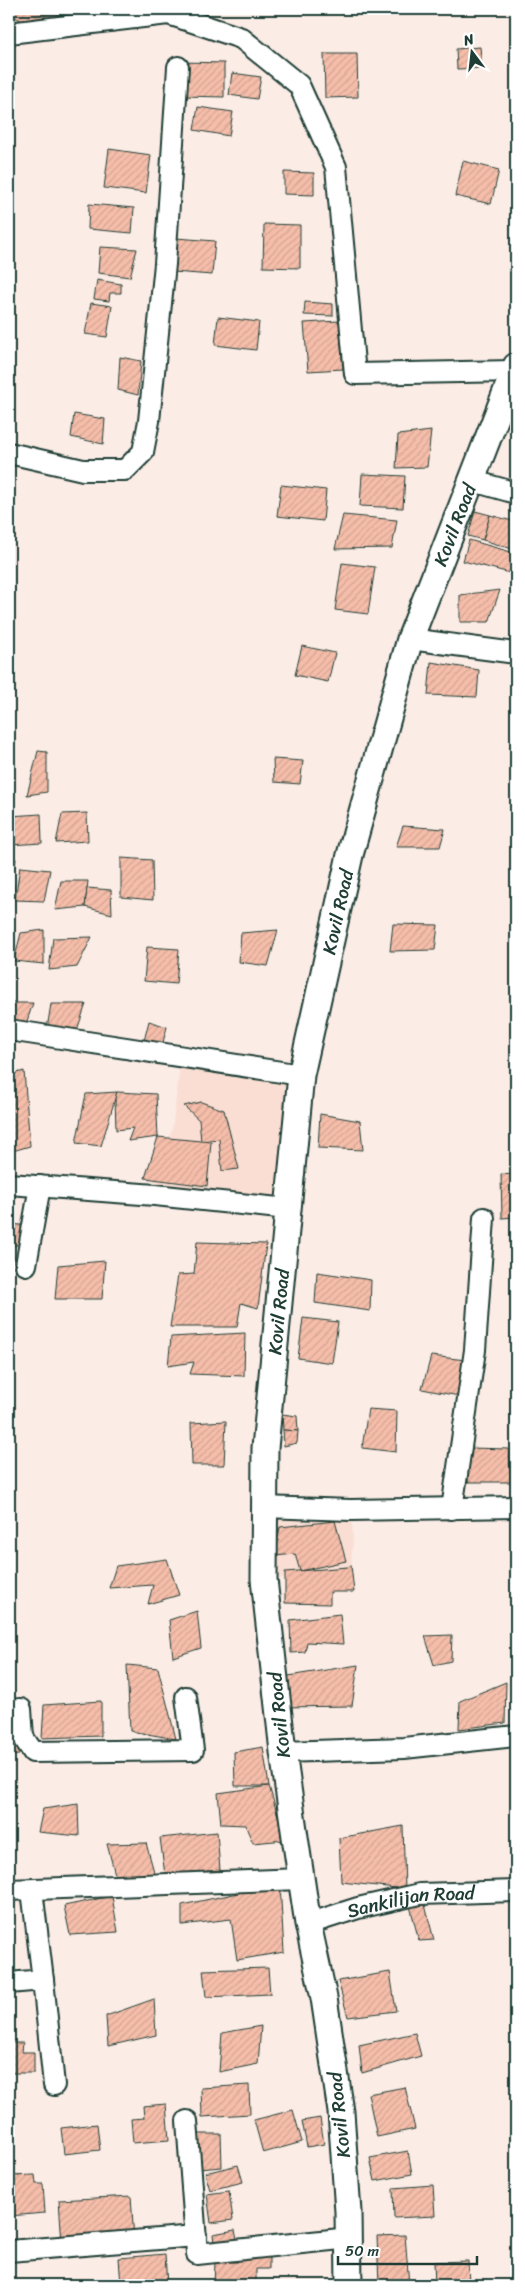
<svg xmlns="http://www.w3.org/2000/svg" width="525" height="2294" font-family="Sriracha,sans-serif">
<defs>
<pattern id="building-hatch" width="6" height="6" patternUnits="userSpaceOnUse" patternTransform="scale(1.25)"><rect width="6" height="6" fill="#f6beaa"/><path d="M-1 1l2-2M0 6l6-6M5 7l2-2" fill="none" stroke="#d2a493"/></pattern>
</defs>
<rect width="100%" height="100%" fill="#fcece6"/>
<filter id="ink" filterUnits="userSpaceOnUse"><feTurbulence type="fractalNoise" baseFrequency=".02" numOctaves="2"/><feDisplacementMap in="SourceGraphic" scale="10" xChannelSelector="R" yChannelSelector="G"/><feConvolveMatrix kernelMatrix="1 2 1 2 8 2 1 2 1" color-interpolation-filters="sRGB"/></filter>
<g filter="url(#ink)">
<g fill="#faded4">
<path d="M181 1057 301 1075 288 1209 154 1188V1176L172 1130Z"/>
<path d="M263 1507 351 1510 353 1541 351 1565 344 1571 309 1577 264 1579Z"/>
</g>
<g fill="url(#building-hatch)" stroke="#1f3d34">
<path d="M9 9H58V18L44 17 22 21 10 14Z"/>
<path d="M480 47 482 68 457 69 456 49Z"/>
<path d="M324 54H357L358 97 325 98Z"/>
<path d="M182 62 224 63V97L182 96Z"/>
<path d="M232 73 261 77 257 99 229 95Z"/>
<path d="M198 107 233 112 229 136 194 130Z"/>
<path d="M109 149 151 155 146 193 104 188Z"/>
<path d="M463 161 499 170 491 204 455 196Z"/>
<path d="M284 172 314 173V195L284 194Z"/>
<path d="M89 204 134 208 132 233 88 229Z"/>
<path d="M264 224 300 225V268L263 267Z"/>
<path d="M176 238 215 241 212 275 173 272Z"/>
<path d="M100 247 137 249 130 277 98 273Z"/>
<path d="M97 280 121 284V293H110L109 301 94 299Z"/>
<path d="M305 302 333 304V316L304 315Z"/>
<path d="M91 303 112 306 107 337 85 334Z"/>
<path d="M218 317 259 322 256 350 215 345Z"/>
<path d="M339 321 343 369 308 371 304 323Z"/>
<path d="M120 357 141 361 138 395 118 390Z"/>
<path d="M74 414 105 419 103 444 71 437Z"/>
<path d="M431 431 427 467 396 468 398 435Z"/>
<path d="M362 474 405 476 403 508 360 506Z"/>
<path d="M281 485 326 490 323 521 277 516Z"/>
<path d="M475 511 490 515 483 540 468 536Z"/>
<path d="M343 515 397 520 392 548 335 549Z"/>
<path d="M490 515 516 522V550L483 540Z"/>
<path d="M469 540 511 552 514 574 463 561Z"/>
<path d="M342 563 375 567 368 614 335 610Z"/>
<path d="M500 590 489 622H460V595Z"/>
<path d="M302 646 335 653 328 682 295 675Z"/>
<path d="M431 662 479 670 477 697 428 695Z"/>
<path d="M38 751 47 752V792L27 795Z"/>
<path d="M273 759 303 761 300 784 274 782Z"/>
<path d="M87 813 88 841 56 843 62 814Z"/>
<path d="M41 814 42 843 9 845V816Z"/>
<path d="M403 826 445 829 440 847H396Z"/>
<path d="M121 858 152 860 153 900 121 897Z"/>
<path d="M9 859H16L12 880H9Z"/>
<path d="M20 867 50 870 44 901 15 900Z"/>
<path d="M9 880H12L14 886 13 908 9 907Z"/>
<path d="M61 881H88L85 907 55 910Z"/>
<path d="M87 888 111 890 112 914 85 907Z"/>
<path d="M393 924 438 925 435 950 390 951Z"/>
<path d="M44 930V964L14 961 21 933Z"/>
<path d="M278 930 268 966 239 962 241 933Z"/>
<path d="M92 937 77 967 49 970 53 938Z"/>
<path d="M147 947 179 949 176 984 144 981Z"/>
<path d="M10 1003H33L26 1024 9 1022Z"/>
<path d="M51 1004H86L76 1033 47 1029Z"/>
<path d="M149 1021 167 1027 162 1046 144 1041Z"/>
<path d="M24 1071 30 1146 9 1152V1075Z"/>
<path d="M117 1092 101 1146 76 1143 86 1094Z"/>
<path d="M117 1092 156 1094 158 1137 128 1141 133 1128 116 1130 115 1098Z"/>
<path d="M201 1102 224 1110 239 1169 222 1171 219 1139 201 1141 199 1120 184 1106Z"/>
<path d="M320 1114 360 1121 363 1150 318 1148Z"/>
<path d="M158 1137 211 1142 207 1186 145 1178Z"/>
<path d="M501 1174 516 1175V1217L502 1218Z"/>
<path d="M9 1224 21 1225 22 1244 11 1246 15 1267H9Z"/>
<path d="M197 1242 266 1244 258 1308 241 1303 237 1327H170L178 1275 194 1274Z"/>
<path d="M105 1261 102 1299H55L58 1265Z"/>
<path d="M317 1272 371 1280 370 1311 315 1303Z"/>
<path d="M303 1318 338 1322 332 1363 298 1358Z"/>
<path d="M245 1333 244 1376 190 1374 194 1362 168 1366 171 1337Z"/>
<path d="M431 1356 466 1360 459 1396 422 1389Z"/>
<path d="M368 1409 397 1411 396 1452 362 1448Z"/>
<path d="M282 1414 297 1416 298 1431 283 1430Z"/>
<path d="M226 1421 224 1465H192L191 1423Z"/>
<path d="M283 1430 298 1431 297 1443 284 1446Z"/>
<path d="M469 1448 509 1449 511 1482H468Z"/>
<path d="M335 1521 346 1561 300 1571 295 1554 275 1556 280 1527Z"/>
<path d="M167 1559 179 1595 148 1604 153 1585 109 1588 116 1566Z"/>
<path d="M351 1565 354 1592H330V1604L285 1603V1572L348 1567Z"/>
<path d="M197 1611 201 1648 173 1657 169 1620Z"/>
<path d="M340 1614 343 1644 307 1642 305 1652 291 1653 290 1620Z"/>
<path d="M452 1635 451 1661 434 1665 425 1636Z"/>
<path d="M127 1665 158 1668 176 1739 130 1731Z"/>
<path d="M358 1665 352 1706 284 1707 282 1677Z"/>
<path d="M506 1682 505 1723 459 1729 460 1701Z"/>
<path d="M101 1701V1736L42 1738 44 1705Z"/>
<path d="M9 1742H16L19 1755 9 1756Z"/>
<path d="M263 1747 269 1786H235L234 1752Z"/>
<path d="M269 1786 285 1840 253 1843 245 1825 221 1824 218 1793Z"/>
<path d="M78 1804 79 1836 38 1832 43 1809Z"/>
<path d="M403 1826 405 1889 341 1882 339 1838Z"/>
<path d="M217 1832 220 1870 165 1875 160 1838Z"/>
<path d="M146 1843 156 1879 117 1882 107 1844Z"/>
<path d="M280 1884 284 1952 237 1960 231 1919 182 1925V1905Z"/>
<path d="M112 1896 118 1932 70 1935 64 1906Z"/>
<path d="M424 1901 434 1940 419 1941 410 1906Z"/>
<path d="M268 1968 270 1994 206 1997 203 1970Z"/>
<path d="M390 1972 396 2011 348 2017 338 1981Z"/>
<path d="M154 1999 156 2035 108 2046 106 2016Z"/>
<path d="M261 2026 258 2064 219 2072 222 2033Z"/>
<path d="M415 2033 421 2056 362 2073 359 2045Z"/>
<path d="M9 2043H23L22 2052H34V2073H9Z"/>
<path d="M249 2085 250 2114 202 2117 201 2088Z"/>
<path d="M405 2087 415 2129 377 2137 368 2094Z"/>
<path d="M166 2104 169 2140 133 2143 131 2119 144 2118 143 2106Z"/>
<path d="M293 2110 302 2142 263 2153 254 2120Z"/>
<path d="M320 2118 324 2144 307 2147 302 2121Z"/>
<path d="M97 2124 100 2150 64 2154 61 2128Z"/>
<path d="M194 2134H221L222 2167 199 2169Z"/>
<path d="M408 2151 412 2174 375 2181 370 2158Z"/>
<path d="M238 2165 243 2182 210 2190 205 2173Z"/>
<path d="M35 2175 36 2184H43L45 2213 9 2216V2176Z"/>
<path d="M433 2185 435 2216 394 2218 393 2188Z"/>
<path d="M229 2191 233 2220 211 2223 207 2194Z"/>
<path d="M131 2196 134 2239 62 2243 59 2200Z"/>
<path d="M235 2230 237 2240 214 2243 213 2234Z"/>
<path d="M405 2235 409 2285H379L377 2236Z"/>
<path d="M165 2254 167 2285H121L119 2258Z"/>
<path d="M238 2254H269V2269H256V2285H239V2281H232V2285H214L215 2262H238Z"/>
<path d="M468 2261 469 2285H435L434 2262Z"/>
<path d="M107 2280 108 2285H69Z"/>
</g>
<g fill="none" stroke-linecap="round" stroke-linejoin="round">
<defs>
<g id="minor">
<path d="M180 9 184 19 241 38 299 85 336 167 355 374 514 371 509 383"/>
<path d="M9 33 168 14 184 19"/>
<path d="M9 453 83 470H125L143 452 149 421 165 264 178 67"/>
<path d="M473 481 516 493"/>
<path d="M415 627 410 639 516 653"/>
<path d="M9 1030 301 1075"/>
<path d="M9 1184 155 1195 288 1209"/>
<path d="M26 1265 40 1186"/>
<path d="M263 1507 351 1510 516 1507"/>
<path d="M452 1509 475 1350 484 1218"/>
<path d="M9 1710 21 1709 23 1737 33 1752 193 1750 186 1697"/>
<path d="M283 1752 404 1748 516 1736"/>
<path d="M9 1890 301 1879"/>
<path id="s1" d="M308 1924 358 1908 420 1894 516 1891"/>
<path d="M43 1980 54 2085"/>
<path d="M9 1983 43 1980 32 1890"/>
<path d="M187 2121 197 2254 350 2238"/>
<path d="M9 2251 196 2236"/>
</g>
<g id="tertiary">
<path id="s2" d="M349 2285 348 2212 341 2112 324 1998 308 1924 295 1837 283 1752 264 1579 265 1448 301 1075 350 855 410 639 516 366"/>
</g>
</defs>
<use href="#minor" stroke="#1f3d34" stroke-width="24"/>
<use href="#tertiary" stroke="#1f3d34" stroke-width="29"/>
<use href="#minor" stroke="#fff" stroke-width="20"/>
<use href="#tertiary" stroke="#fff" stroke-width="25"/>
</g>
</g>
<g text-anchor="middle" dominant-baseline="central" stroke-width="4" stroke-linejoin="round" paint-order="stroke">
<g font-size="19" fill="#1f3d34" stroke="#fff">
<text stroke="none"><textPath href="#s2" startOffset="1790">Kovil Road</textPath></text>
<text stroke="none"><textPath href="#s2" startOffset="1385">Kovil Road</textPath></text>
<text stroke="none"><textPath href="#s2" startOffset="980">Kovil Road</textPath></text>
<text transform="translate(279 1715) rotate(-96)">Kovil Road</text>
<text stroke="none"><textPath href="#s1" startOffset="106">Sankilijan Road</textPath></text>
<text transform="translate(339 2115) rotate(-96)">Kovil Road</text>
</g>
</g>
<rect width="525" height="2294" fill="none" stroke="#fff" stroke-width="30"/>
<rect x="15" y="15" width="495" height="2264" fill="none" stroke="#1f3d34" stroke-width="2" filter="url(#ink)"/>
<g transform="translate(472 52) rotate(345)" stroke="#ffffff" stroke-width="4" paint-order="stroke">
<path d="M0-4L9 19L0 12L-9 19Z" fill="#1f3d34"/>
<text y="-8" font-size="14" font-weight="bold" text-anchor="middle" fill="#1f3d34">N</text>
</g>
<path d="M338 2256v8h139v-8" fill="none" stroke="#1f3d34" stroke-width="2.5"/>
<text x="345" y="2256" font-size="15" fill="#1f3d34" stroke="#ffffff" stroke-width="4" paint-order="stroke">50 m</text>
</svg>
